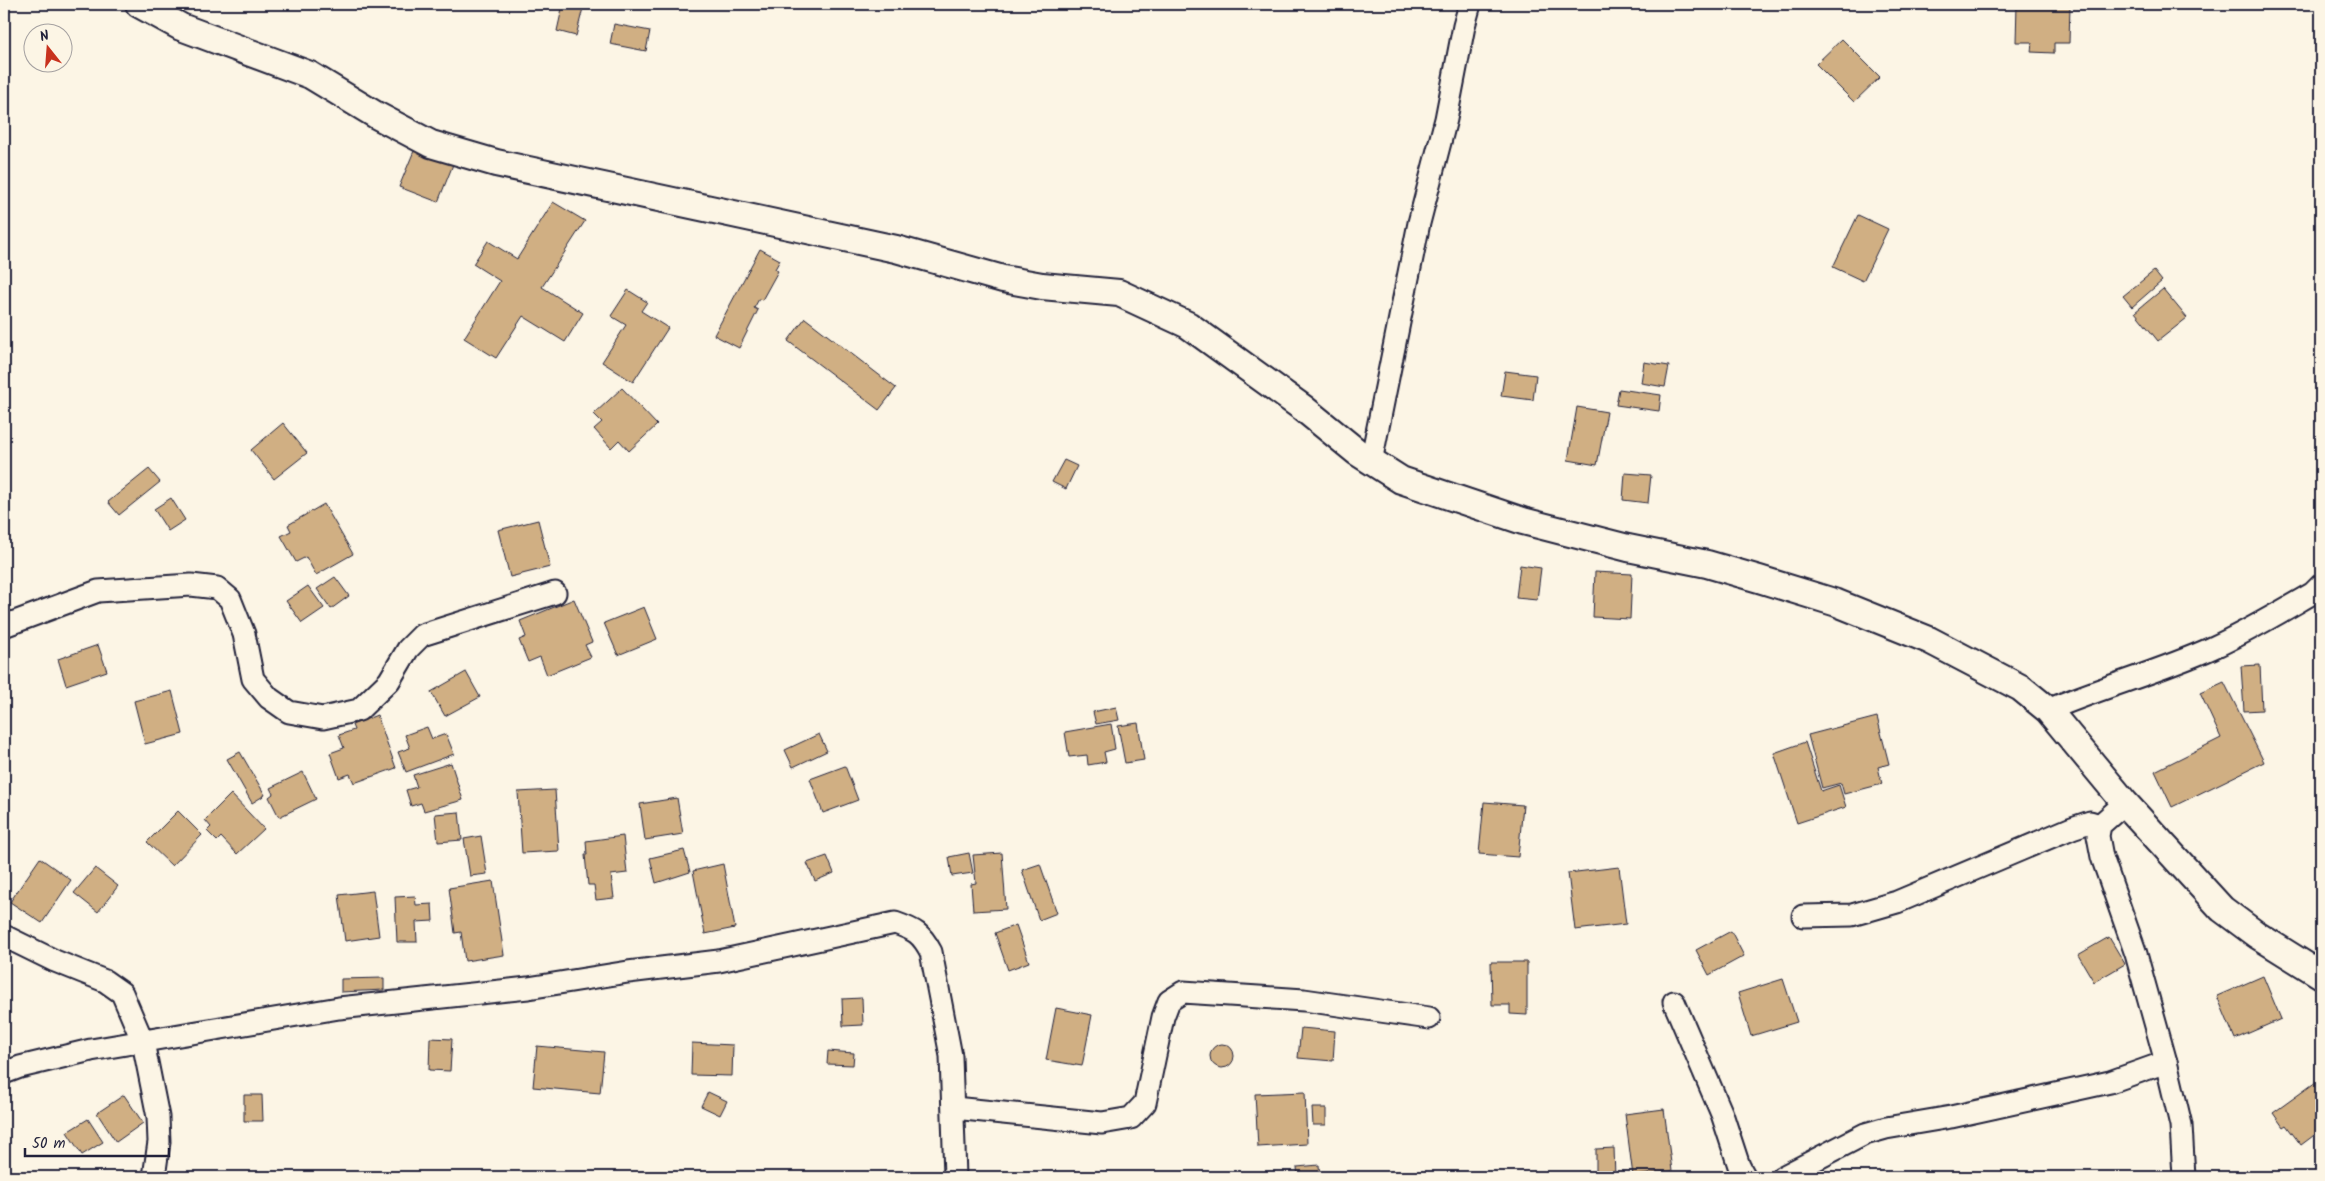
<svg xmlns="http://www.w3.org/2000/svg" width="2325" height="1181" font-family="Kalam,sans-serif">
<rect width="100%" height="100%" fill="#fcf5e5"/>
<filter id="ink" filterUnits="userSpaceOnUse"><feTurbulence type="fractalNoise" baseFrequency=".02" numOctaves="2"/><feDisplacementMap in="SourceGraphic" scale="10" xChannelSelector="R" yChannelSelector="G"/><feConvolveMatrix kernelMatrix="1 2 1 2 8 2 1 2 1" color-interpolation-filters="sRGB"/></filter>
<g filter="url(#ink)">
<g fill="#d0af83" stroke="#22223b">
<path d="M563 4H584L576 36 557 31Z"/>
<path d="M2017 4 2070 5 2069 43H2054V53L2031 52 2032 42H2016Z"/>
<path d="M614 24 650 31 646 51 610 44Z"/>
<path d="M1842 39 1880 77 1854 102 1816 64Z"/>
<path d="M416 146 454 162 438 202 399 187Z"/>
<path d="M553 202 585 221 542 287 583 313 565 342 523 316 496 358 464 338 500 281 473 264 488 241 517 259Z"/>
<path d="M1858 215 1888 229 1863 281 1833 267Z"/>
<path d="M760 249 780 260 775 269 778 271 762 300 759 299 754 308 758 310 739 348 714 335Z"/>
<path d="M2154 271 2162 281 2132 307 2123 296Z"/>
<path d="M2163 289 2187 318 2158 341 2135 312Z"/>
<path d="M628 290 647 302 641 311 668 328 633 382 602 362 626 325 611 316Z"/>
<path d="M805 318 896 388 879 410 788 341Z"/>
<path d="M1644 362 1669 366 1665 387 1641 383Z"/>
<path d="M1505 371 1536 375 1533 400 1501 396Z"/>
<path d="M622 388 657 425 629 451 619 440 611 448 594 429 602 422 594 414Z"/>
<path d="M1619 389 1661 395 1659 411 1616 405Z"/>
<path d="M1577 407 1607 412 1597 465 1568 460Z"/>
<path d="M283 423 307 453 274 479 251 450Z"/>
<path d="M1064 460 1077 466 1066 489 1052 482Z"/>
<path d="M149 469 160 482 119 515 108 502Z"/>
<path d="M1625 473 1651 475 1648 503 1623 500Z"/>
<path d="M171 498 185 520 168 531 154 509Z"/>
<path d="M324 504 353 554 316 575 306 557 296 562 281 536 291 531 288 525Z"/>
<path d="M538 520 550 567 510 577 498 530Z"/>
<path d="M1520 565 1541 568 1537 600 1516 598Z"/>
<path d="M1595 572 1632 574 1630 619 1593 617Z"/>
<path d="M335 577 349 596 331 609 317 589Z"/>
<path d="M308 586 324 608 302 623 286 601Z"/>
<path d="M574 599 592 642 585 645 591 657 547 675 540 657 528 662 519 640 526 637 520 621Z"/>
<path d="M644 607 657 639 618 655 604 623Z"/>
<path d="M98 645 107 671 66 685 58 659Z"/>
<path d="M2260 665 2262 710 2244 711 2241 666Z"/>
<path d="M466 672 480 697 445 716 431 692Z"/>
<path d="M2224 682 2264 762 2172 807 2155 771 2221 738 2200 693Z"/>
<path d="M172 691 183 734 145 744 134 701Z"/>
<path d="M1116 707 1119 720 1096 724 1093 712Z"/>
<path d="M377 715 396 768 354 783 350 774 339 778 330 753 344 748 339 735 354 730 352 725Z"/>
<path d="M1877 717 1889 764 1878 767 1882 784 1844 794 1841 783 1822 788 1808 735Z"/>
<path d="M1138 723 1144 760 1125 763 1118 726Z"/>
<path d="M1111 724 1115 749 1104 752 1106 762 1088 765 1087 755 1069 757 1065 732Z"/>
<path d="M427 727 432 739 446 734 454 754 406 772 398 752 410 748 405 735Z"/>
<path d="M819 734 827 751 793 767 785 750Z"/>
<path d="M1805 742 1821 791 1839 785 1846 807 1797 823 1774 753Z"/>
<path d="M240 752 265 795 252 803 227 759Z"/>
<path d="M451 763 463 800 424 811 421 803 411 806 406 790 417 787 413 775Z"/>
<path d="M845 766 858 800 823 813 810 779Z"/>
<path d="M303 772 316 799 279 817 269 797 273 794 270 788Z"/>
<path d="M555 790 559 851 522 853 518 792Z"/>
<path d="M231 794 264 829 237 854 221 837 217 841 207 831 211 827 205 820Z"/>
<path d="M677 798 683 834 645 840 640 804Z"/>
<path d="M1484 802 1523 805 1518 857 1479 854Z"/>
<path d="M178 811 202 835 172 866 147 842Z"/>
<path d="M459 812 462 840 438 842 435 814Z"/>
<path d="M481 836 487 874 470 876 464 839Z"/>
<path d="M623 836 627 873 611 875 614 898 596 900 594 885H588L585 855H587L586 841Z"/>
<path d="M684 850 690 872 656 883 650 858Z"/>
<path d="M969 853 973 873 952 876 949 857Z"/>
<path d="M1002 853 1006 909 973 911 971 884 976 883 973 855Z"/>
<path d="M827 856 834 873 815 881 807 863Z"/>
<path d="M40 858 71 880 42 923 10 902Z"/>
<path d="M723 864 735 928 705 934 693 871Z"/>
<path d="M1040 864 1057 913 1039 920 1022 870Z"/>
<path d="M1619 867 1626 924 1575 930 1568 873Z"/>
<path d="M95 868 118 886 98 912 74 893Z"/>
<path d="M493 881 504 955 465 961 461 932 455 933 449 888Z"/>
<path d="M373 891 379 936 345 941 339 895Z"/>
<path d="M415 896 416 905 432 904 433 921 416 922 417 942H397L395 897Z"/>
<path d="M1016 925 1029 962 1008 970 995 933Z"/>
<path d="M1731 931 1744 956 1709 975 1696 950Z"/>
<path d="M2109 937 2125 964 2094 982 2078 955Z"/>
<path d="M1491 962H1527V1015L1510 1014V1005H1492Z"/>
<path d="M2263 976 2281 1019 2235 1039 2217 996Z"/>
<path d="M384 978V990L341 992V979Z"/>
<path d="M1783 979 1797 1022 1751 1036 1738 993Z"/>
<path d="M862 998 863 1025 843 1026 842 999Z"/>
<path d="M1056 1008 1092 1015 1082 1066 1046 1060Z"/>
<path d="M1301 1028 1335 1031 1333 1061 1298 1058Z"/>
<path d="M430 1038 452 1039 450 1071 429 1070Z"/>
<path d="M692 1043 733 1045 732 1076 691 1075Z"/>
<circle cx="1222" cy="1056" r="12"/>
<path d="M537 1046 604 1052 600 1093 533 1087Z"/>
<path d="M828 1051 854 1053 853 1065 827 1064Z"/>
<path d="M2316 1082 2321 1090V1130L2301 1145 2286 1125 2283 1127 2273 1113Z"/>
<path d="M708 1092 727 1101 720 1115 701 1106Z"/>
<path d="M1305 1092 1307 1144 1258 1147 1255 1094Z"/>
<path d="M124 1095 143 1123 116 1142 97 1113Z"/>
<path d="M244 1095H262L263 1121H244Z"/>
<path d="M1312 1108H1326V1125H1313Z"/>
<path d="M1664 1109 1672 1171 1633 1176 1625 1114Z"/>
<path d="M88 1119 103 1142 82 1155 67 1132Z"/>
<path d="M1614 1148 1615 1177H1596V1149Z"/>
<path d="M1319 1165 1320 1177H1298L1297 1167Z"/>
</g>
<g fill="none" stroke-linecap="round" stroke-linejoin="round">
<defs>
<g id="minor">
<path d="M1371 462 1419 223 1446 119 1464 26 1470 4"/>
<path d="M4 626 98 591 191 585 217 588 230 599 244 634 253 679 269 698 289 712 323 718 359 710 389 681 408 649 422 635 555 593"/>
<path d="M2048 710C2102 687 2159 672 2212 648 2247 632 2280 612 2313 593L2321 585"/>
<path d="M2125 803 2100 825 2098 836 2102 857 2136 954 2166 1062 2181 1125 2184 1177"/>
<path d="M1803 916 1852 915 1897 902 2072 828 2090 822 2100 825"/>
<path d="M4 936 55 961 105 981 122 993 143 1042 158 1117 159 1142 154 1177"/>
<path d="M1674 1002 1722 1114 1739 1166 1745 1177"/>
<path d="M4 1073 20 1067 91 1050 339 1008 528 988 628 972 719 961 895 923C915 930 921 933 931 952L951 1056 955 1177"/>
<path d="M954 1108 1102 1123 1131 1118 1145 1103 1163 1017 1169 1001 1183 992 1304 1000 1429 1018"/>
<path d="M1782 1177 1865 1134 1886 1128 1951 1117 2110 1082 2166 1062"/>
</g>
<path id="tertiary" d="M139 4 181 27 310 75 376 115 431 144 496 163 896 249 1003 279 1042 286 1119 293 1188 325 1303 408 1357 452 1401 480 1523 521 1628 548 1707 564 1759 579 1837 603 1929 640 2021 688 2048 710 2125 803 2222 909 2257 935 2321 975"/>
</defs>
<use href="#minor" stroke="#22223b" stroke-width="25"/>
<use href="#tertiary" stroke="#22223b" stroke-width="30"/>
<use href="#minor" stroke="#fcf5e5" stroke-width="21"/>
<use href="#tertiary" stroke="#fcf5e5" stroke-width="26"/>
</g>
</g>
<rect width="2325" height="1181" fill="none" stroke="#fcf5e5" stroke-width="20"/>
<rect x="10" y="10" width="2305" height="1161" fill="none" stroke="#22223b" stroke-width="2" filter="url(#ink)"/>
<g transform="translate(48 48) rotate(343)"><circle r="24" fill="#fcf5e5" stroke="#a5a1a1"/>
<path d="M0-4L9 19L0 12L-9 19Z" fill="#c8321e"/>
<text y="-8" font-size="14" font-weight="bold" text-anchor="middle" fill="#22223b">N</text>
</g>
<path d="M25 1148v8h144v-8" fill="none" stroke="#22223b" stroke-width="2.5"/>
<text x="32" y="1148" font-size="15" fill="#22223b" stroke="#fcf5e5" stroke-width="4" paint-order="stroke">50 m</text>
</svg>
